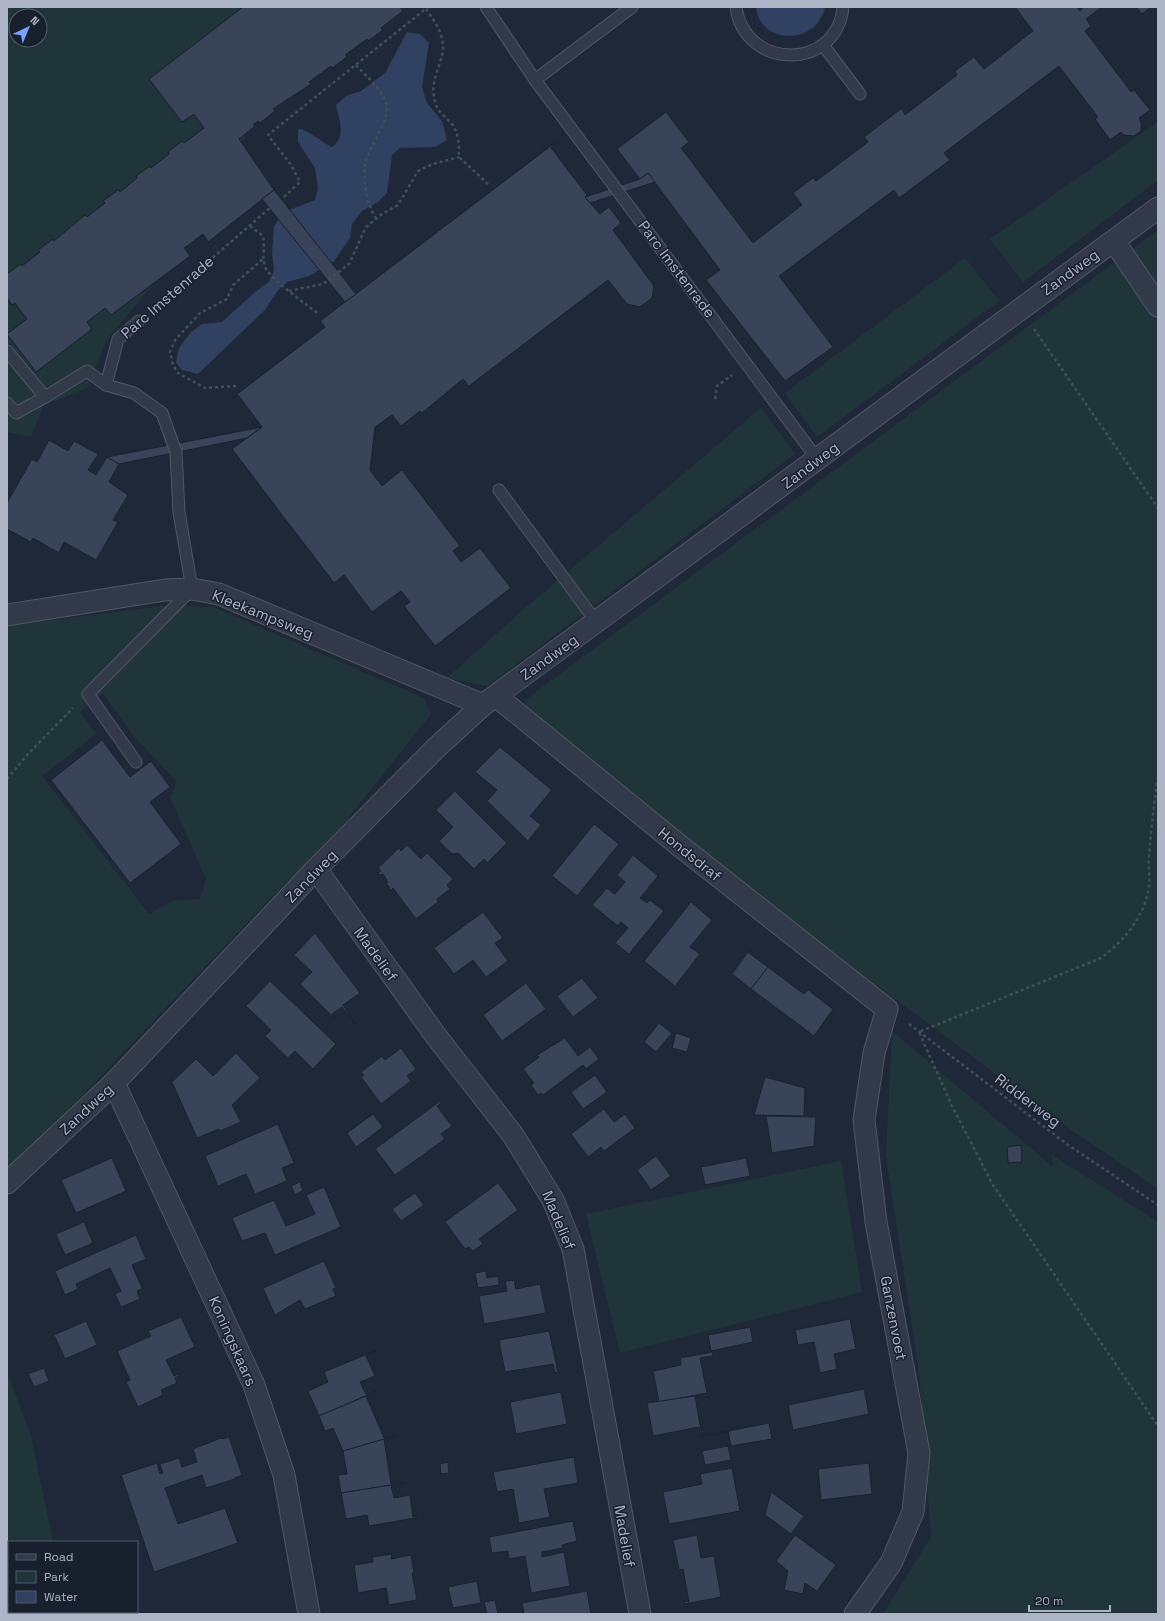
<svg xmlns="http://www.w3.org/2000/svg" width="1165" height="1621" font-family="'Space Grotesk',sans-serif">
<rect width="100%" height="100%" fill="#1f2839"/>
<g fill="#20353a" fill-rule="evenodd">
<path d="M7 7H367L251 124 235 157 173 260 106 341 88 387 43 406 31 437 7 432ZM16 16H40V40H16Z"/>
<path d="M1158 122V180L1023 282 990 239Z"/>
<path d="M1158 230V1189L1070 1129 711 862 526 709 525 700Z"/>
<path d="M965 258 999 301 817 437 785 393Z"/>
<path d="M761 408 795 454 487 686 447 678 525 608Z"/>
<path d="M162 606 213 607 424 698 431 714 341 827 243 927 81 1097 7 1167V626ZM103 693 134 736 177 782 170 797 206 879 200 899 172 901 149 914 42 776 96 734 80 712Z"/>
<path d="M892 1031 1053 1167 1052 1155 1158 1222V1614H883L931 1537 919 1372 886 1156Z"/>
<path d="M841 1161 862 1292 620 1353 586 1214Z"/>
<path d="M7 1372 31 1436 53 1542H9V1612H67L68 1614H7Z"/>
</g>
<g fill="#304161">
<path d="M756 7H825C818 45 760 46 756 7Z"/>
<path d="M407 32 420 34 429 43 422 87 427 103 442 121 447 140 435 147 400 148 392 155 387 193 378 202 362 211 352 224 350 238 334 261 309 276 287 282 278 290 265 310 198 374 182 370 176 363 179 348 191 332 202 324 222 322 255 292 269 282 274 270 272 254 274 226 284 212 315 200 318 188 315 168 298 142V129C308 129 321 142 332 147 347 135 339 121 336 105L346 96 361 91 385 73Z"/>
</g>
<g fill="#3a4459" stroke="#1a212f">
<path d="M243 7H400L403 11 381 28 383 30 368 41 367 39 345 55 347 57 332 68 331 66 309 82 311 84 273 109 275 111 260 123 258 121 253 125 255 126 239 139 274 190 208 242 203 234 184 248 190 256 111 315 105 308 87 322 92 329 36 372 7 334 27 319 15 303 12 305 7 298V274L21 264 22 266 40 252 38 250 53 239 54 241 85 215 87 217 105 203 103 201 118 190 120 192 137 178 136 176 150 166 151 168 169 154 168 152 182 141 184 143 204 128 194 114 182 122 149 79Z"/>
<path d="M243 7H400L403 11 381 28 383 30 368 41 367 39 345 55 347 57 332 68 331 66 309 82 311 84 273 109 275 111 260 123 258 121 253 125 255 126 239 139 274 190 208 242 203 234 184 248 190 256 111 315 105 308 87 322 92 329 36 372 7 334 27 319 15 303 12 305 7 298V274L21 264 22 266 40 252 38 250 53 239 54 241 85 215 87 217 105 203 103 201 118 190 120 192 137 178 136 176 150 166 151 168 169 154 168 152 182 141 184 143 204 128 194 114 182 122 149 79Z"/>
<path d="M1015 7H1077L1080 11 1084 7H1102L1086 19 1091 26 1085 31 1131 92 1134 90 1150 110 1139 118 1141 122V131L1134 136 1124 135 1121 132 1110 140 1095 119 1098 117 1059 66 944 153 950 160 915 186 899 198 894 190 779 276 833 347 785 381 706 280 720 270 648 173 640 179 617 149 666 112 689 142 681 148 753 243 802 205 793 193 813 178 816 181 868 142 864 137 902 108 905 115 957 75 955 71 974 57 984 69 1033 31Z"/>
<path d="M1136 7H1151L1142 14Z"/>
<path d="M556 142 551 148 587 195 585 197 590 203 600 214 609 207 621 223 613 230 654 286 652 298 640 307 627 304 608 280 469 386 463 379 422 413 420 411 401 426 392 415 375 427 370 470 382 486 402 470 460 546 453 551 461 562 480 548 511 588 435 646 404 606 410 602 401 591 372 612 344 575 334 583 232 449 262 427 238 395 232 398 325 327 320 321Z"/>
<path d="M556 142 551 148 587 195 585 197 590 203 600 214 609 207 621 223 613 230 654 286 652 298 640 307 627 304 608 280 469 386 463 379 422 413 420 411 401 426 392 415 375 427 370 470 382 486 402 470 460 546 453 551 461 562 480 548 511 588 435 646 404 606 410 602 401 591 372 612 344 575 334 583 232 449 262 427 238 395 232 398 325 327 320 321Z"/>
<path d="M648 173 655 182 590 203 585 197 640 179Z"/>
<path d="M274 190 356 294 345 302 262 199Z"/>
<path d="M262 427 247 438 119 464 107 457Z"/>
<path d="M49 440 68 451 74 441 98 454 88 470 96 475 107 457 119 464 109 482 128 495 113 520 118 522 96 560 64 542 59 553 33 538 31 542 7 529V503L32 459 37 462Z"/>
<path d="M102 740 130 777 151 761 170 787 150 802 181 844 130 883 51 780Z"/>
<path d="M500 747 552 790 530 816 541 825 528 841 487 801 497 790 475 772Z"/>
<path d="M455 791 507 843 487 863 484 859 474 869 458 853 452 854 439 841 453 827 436 810Z"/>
<path d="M594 824 619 844 577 896 552 876Z"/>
<path d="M407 845 421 859 427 853 453 879 447 885 450 889 437 899 438 902 416 919 393 888 391 890 386 883 388 882 383 874 380 875 378 873 381 871 378 868 399 848 401 851Z"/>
<path d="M633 855 658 876 640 898 647 903 650 900 664 911 629 954 615 943 628 928 621 922 618 926 592 905 607 888 615 894 625 882 617 875Z"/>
<path d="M691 902 712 920 690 947 700 954 675 986 644 961Z"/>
<path d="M483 912 503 938 495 943 508 961 486 977 473 960 454 974 434 948Z"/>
<path d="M315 933 360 993 343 1005 356 1025 342 1007 332 1014 336 1020 300 984 312 972 294 955Z"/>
<path d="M751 948 749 953 768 967 751 989 732 974Z"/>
<path d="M768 967 804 994 808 990 833 1009 814 1036 751 989Z"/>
<path d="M582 978 598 998 573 1017 557 996Z"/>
<path d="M270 981 336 1044 313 1069 295 1051 288 1058 265 1036 271 1030 246 1006Z"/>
<path d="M526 983 546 1009 502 1041 483 1015Z"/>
<path d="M659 1023 672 1033 656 1052 644 1042Z"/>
<path d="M676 1033 691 1038 687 1052 672 1048Z"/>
<path d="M565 1038 578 1056 590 1047 599 1059 586 1069 583 1065 543 1095 541 1093 538 1095 531 1085 534 1083 523 1069 539 1057 537 1055Z"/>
<path d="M401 1048 416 1069 407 1076 411 1081 381 1104 361 1077 364 1075 361 1072 382 1056 385 1060Z"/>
<path d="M236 1053 260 1078 232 1105 241 1122 220 1131 219 1129 197 1138 172 1082 196 1059 213 1076Z"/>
<path d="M595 1075 607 1092 583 1109 571 1092Z"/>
<path d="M765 1077 805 1088 804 1116 754 1115Z"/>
<path d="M440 1101 441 1103 437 1106 452 1126 441 1134 445 1139 395 1175 375 1149Z"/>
<path d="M604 1109 614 1122 625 1114 635 1128 604 1151 601 1147 588 1157 571 1134Z"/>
<path d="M373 1114 383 1127 356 1147 347 1133Z"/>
<path d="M766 1116 816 1117 814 1146 772 1153Z"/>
<path d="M278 1124 294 1163 282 1168 287 1181 255 1194 246 1174 218 1186 205 1156Z"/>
<path d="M1021 1145 1022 1162 1008 1163 1007 1147Z"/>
<path d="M656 1156 671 1176 651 1190 637 1170Z"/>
<path d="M112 1158 126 1191 76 1213 61 1180Z"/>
<path d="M746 1158 750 1176 705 1185 701 1167Z"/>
<path d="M300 1182 303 1191 295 1194 291 1186Z"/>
<path d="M498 1183 518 1210 479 1239 483 1244 473 1251 469 1247 465 1249 445 1222Z"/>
<path d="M324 1187 341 1227 275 1255 265 1233 242 1241 232 1218 274 1200 286 1226 315 1214 306 1195Z"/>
<path d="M415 1193 424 1205 401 1221 392 1209Z"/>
<path d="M84 1222 93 1243 65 1255 56 1234Z"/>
<path d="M136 1235 146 1259 132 1265 143 1290 141 1289 137 1291 140 1299 121 1307 115 1294 121 1291 110 1268 76 1284 78 1289 65 1295 55 1271Z"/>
<path d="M324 1261 336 1288 333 1289 336 1296 305 1309 300 1300 275 1315 263 1288Z"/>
<path d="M486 1271 487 1278 498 1276 499 1285 478 1288 475 1273Z"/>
<path d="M514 1280 516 1289 540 1284 546 1313 484 1324 479 1296 507 1291 505 1281Z"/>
<path d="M181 1317 195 1347 166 1360 174 1376 179 1374 180 1375 175 1378 177 1383 161 1390 163 1395 138 1407 126 1382 130 1380 117 1351 151 1336 148 1331Z"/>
<path d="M850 1319 856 1349 834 1354 837 1369 820 1373 814 1342 798 1345 795 1330Z"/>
<path d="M86 1321 97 1345 65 1359 54 1335Z"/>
<path d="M750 1327 753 1342 711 1351 708 1335Z"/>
<path d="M549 1331 558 1372 555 1373 553 1364 505 1372 499 1340Z"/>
<path d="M377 1350 366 1356 375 1376 360 1382 366 1394 377 1391 319 1416 308 1391 328 1382 324 1372Z"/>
<path d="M712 1350 713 1356 700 1358 707 1393 659 1402 653 1371 681 1365 680 1358 712 1352Z"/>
<path d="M44 1368 49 1381 34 1387 28 1374Z"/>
<path d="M864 1389 869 1414 793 1430 788 1405Z"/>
<path d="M561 1392 567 1424 516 1434 510 1402Z"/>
<path d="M366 1396 384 1438 396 1436 343 1451 333 1428 325 1431 319 1416Z"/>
<path d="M695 1396 702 1436 728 1431V1432L701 1437 699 1427 653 1436 647 1403Z"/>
<path d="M769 1423 772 1439 731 1446 728 1431Z"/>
<path d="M229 1437 242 1475 235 1478V1479L206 1488 202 1475 165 1488 178 1524 225 1508 238 1543 154 1572 121 1475 157 1463 160 1474 163 1473 160 1464 179 1458 182 1467 197 1462 193 1449 221 1438V1439Z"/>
<path d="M384 1439 391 1484 403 1482 404 1483 341 1493 338 1475 347 1474 343 1451Z"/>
<path d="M728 1446 731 1460 705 1465 702 1451Z"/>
<path d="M574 1457 578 1483 544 1489 550 1517 519 1523 513 1489 497 1492 493 1472Z"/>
<path d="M448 1462 449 1473 441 1474 440 1464Z"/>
<path d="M869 1463 872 1494 821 1500 818 1469Z"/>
<path d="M732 1468 740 1511 669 1524 663 1492 702 1484 700 1474Z"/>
<path d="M391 1485 394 1498 410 1495 413 1517 426 1515V1516L369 1526 367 1515 346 1519 341 1493Z"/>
<path d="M771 1492 804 1516 791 1534 765 1515Z"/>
<path d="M573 1521 577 1541 562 1545 563 1548 542 1552V1557L564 1552 570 1586 531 1593 525 1556 509 1559 508 1551 492 1553 489 1537Z"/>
<path d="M697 1535 701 1558 714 1556 721 1597 685 1604 684 1601 689 1602 683 1569 679 1570 673 1540Z"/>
<path d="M795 1535 836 1565 817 1591 805 1583 803 1594 784 1590 788 1571 776 1561Z"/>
<path d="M392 1554 391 1559 411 1555 414 1573H412L417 1600 389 1605 386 1588 358 1593 354 1565 373 1562 372 1557Z"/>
<path d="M477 1581 481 1603 453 1608 448 1587Z"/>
<path d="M587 1591 591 1614H524L522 1603Z"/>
<path d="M495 1600 498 1614H487L484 1602Z"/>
</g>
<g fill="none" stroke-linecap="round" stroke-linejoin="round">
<defs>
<g id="service">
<path d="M486 7 535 80 818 460"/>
<path d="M736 7C745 71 837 71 843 7"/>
<path d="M823 45 860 94"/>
<path d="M535 80 632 7"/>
<path d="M7 351 45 397 87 371 106 385"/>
<path d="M7 403 16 413 45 397"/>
<path d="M499 490 597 623"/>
<path d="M136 762 88 694 192 589 179 512 176 452 162 413 134 393 106 385 118 339 139 321"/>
</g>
<g id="minor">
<path d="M1114 241 1158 306"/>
<path d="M7 615 165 590 192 589 219 594 483 705"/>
<path d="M496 696 680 846 887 1009 874 1053 864 1120 876 1222 919 1453 913 1512 891 1563 855 1614"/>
<path d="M316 869 436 1036 513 1135 553 1200 573 1249 640 1614"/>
<path d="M114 1083 254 1385 284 1475 309 1614"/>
<path d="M7 1183 114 1083 316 869 436 748 483 705 1158 208"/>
</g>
</defs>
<use href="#service" stroke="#505767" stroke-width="13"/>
<use href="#minor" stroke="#505767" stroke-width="23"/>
<g stroke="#3e5257" stroke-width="2.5" stroke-dasharray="3 3" stroke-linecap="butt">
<path d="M426 9C432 18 440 28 442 39 448 61 426 77 436 105 438 112 447 118 452 124 459 133 459 146 459 157L488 184"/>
<path d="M356 65C365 75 378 86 384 98 395 117 368 146 365 165 363 181 367 205 376 218"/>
<path d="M284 197 300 182 291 165 268 135 428 7"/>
<path d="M250 226 263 236C265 246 262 257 265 267 269 278 308 306 319 314"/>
<path d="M289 291 323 284 349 264 366 227 382 214 398 205 418 171 433 164 459 157"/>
<path d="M154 309 272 206"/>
<path d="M1034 329 1158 508"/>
<path d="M236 386 205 388 178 373 173 365 170 352 175 340 200 313 227 299 233 285 263 259"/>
<path d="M715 399 717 386 732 375"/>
<path d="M1158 777C1154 803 1151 830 1149 856 1148 866 1150 876 1149 886 1146 915 1123 942 1101 958L919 1032 952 1106 993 1185 1158 1426"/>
<path d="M7 779 27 755 73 708"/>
<path d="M909 1024 1068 1145 1158 1205"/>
</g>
<use href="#service" stroke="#323a49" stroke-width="11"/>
<use href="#minor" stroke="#323a49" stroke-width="21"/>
</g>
<g text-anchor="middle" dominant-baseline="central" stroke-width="3" stroke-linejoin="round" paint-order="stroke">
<g font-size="15" fill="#acb4c6" stroke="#181f2d">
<text transform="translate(677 269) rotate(53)">Parc Imstenrade</text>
<text transform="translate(1070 272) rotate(-36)">Zandweg</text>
<text transform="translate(167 297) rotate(-41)">Parc Imstenrade</text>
<text transform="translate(810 465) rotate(-37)">Zandweg</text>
<text transform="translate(263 614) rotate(22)">Kleekampsweg</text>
<text transform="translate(549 657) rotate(-36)">Zandweg</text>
<text transform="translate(690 854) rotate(39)">Hondsdraf</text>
<text transform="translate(311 876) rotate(-46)">Zandweg</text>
<text transform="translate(376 954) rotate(54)">Madelief</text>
<text transform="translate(1028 1100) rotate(37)">Ridderweg</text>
<text transform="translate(86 1109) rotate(-43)">Zandweg</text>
<text transform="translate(559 1220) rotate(67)">Madelief</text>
<text transform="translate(894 1318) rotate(79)">Ganzenvoet</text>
<text transform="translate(233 1341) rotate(66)">Koningskaars</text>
<text transform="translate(625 1536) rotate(80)">Madelief</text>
</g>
</g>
<rect width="1165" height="1621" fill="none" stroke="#acb4c6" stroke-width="16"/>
<rect x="8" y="1541" width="130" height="72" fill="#181f2d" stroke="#535b6a"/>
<rect x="16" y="1554" width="20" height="6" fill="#323a49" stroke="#535b6a"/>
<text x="44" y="1561" font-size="12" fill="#acb4c6">Road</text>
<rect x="16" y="1571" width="20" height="12" fill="#20353a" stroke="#535b6a"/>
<text x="44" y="1581" font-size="12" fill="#acb4c6">Park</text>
<rect x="16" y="1591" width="20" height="12" fill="#304161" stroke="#535b6a"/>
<text x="44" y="1601" font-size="12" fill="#acb4c6">Water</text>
<g transform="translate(28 28) rotate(44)"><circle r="19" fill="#181f2d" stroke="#535b6a"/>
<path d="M0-3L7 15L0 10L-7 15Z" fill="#78a1ff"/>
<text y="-6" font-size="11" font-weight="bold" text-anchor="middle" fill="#acb4c6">N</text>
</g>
<path d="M1029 1605v6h81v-6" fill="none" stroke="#acb4c6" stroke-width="2"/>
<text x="1035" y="1605" font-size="12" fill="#acb4c6" stroke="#181f2d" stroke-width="3" paint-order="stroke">20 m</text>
</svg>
